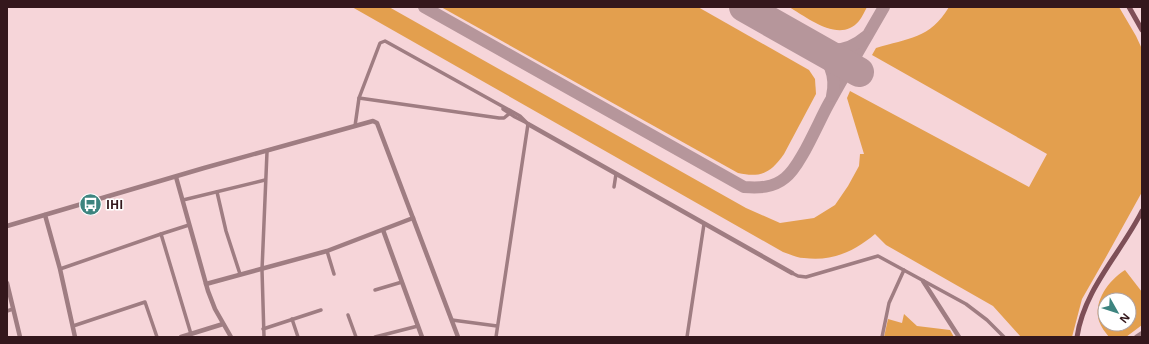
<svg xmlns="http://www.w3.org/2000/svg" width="1149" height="344" font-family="'Open Sans',sans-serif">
<rect width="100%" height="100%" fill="#f6d5d9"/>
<g fill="#e39f4e" fill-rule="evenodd">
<path d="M352 7H389L746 208 780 223 814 218 835 205 848 186 859 166 860 154H864L847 98 850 91 1029 187 1047 154 872 55 876 48C908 38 930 39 949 7H1119L1136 36 1142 49V192L1106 257 1082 299 1072 337H1021L993 306 886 245 875 234C855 251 832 262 804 258 797 258 790 254 783 252Z"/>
<path d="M441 7H698L809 70 815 79 816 94 784 154C771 173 760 178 738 173Z"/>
<path d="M789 7H867C865 11 862 17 859 21 840 44 808 18 789 7Z"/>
<path d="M1125 270 1142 292V325L1126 337H1109C1105 332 1101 327 1099 321 1093 301 1109 280 1125 270ZM1105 300H1129V324H1105Z"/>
<path d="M904 314 917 326 950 330 954 337H884L888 319 902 323Z"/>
</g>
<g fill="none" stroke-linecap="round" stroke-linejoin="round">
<g stroke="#b6969b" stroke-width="12">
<path d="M424 7 744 187C759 188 773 188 785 178 800 167 818 123 828 105 846 72 865 40 884 7"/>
<path d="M811 44C828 57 837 74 832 96"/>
<path d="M813 46C832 53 850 50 865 37"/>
</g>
<path stroke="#b6969b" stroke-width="30" d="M744 7 859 72"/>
<g stroke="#9f7d82" stroke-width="3.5">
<path d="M359 98 499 118H504L511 112"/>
<path d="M503 109 515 117 527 123"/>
<path d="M355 126 359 98 380 43 385 41 520 116 528 124"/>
<path d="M614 187 616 174"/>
<path d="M217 192 226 231 240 274"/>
<path d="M183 200 265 180"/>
<path d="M161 234 191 334"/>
<path d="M327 251 334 274"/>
<path d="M60 269 161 234 189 225"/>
<path d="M792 273 798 276 806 277 878 256 966 304 987 320 1004 337"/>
<path d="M375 290 402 282"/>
<path d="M7 311 13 309"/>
<path d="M348 315 356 337"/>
<path d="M292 319 298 337"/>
<path d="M452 320 497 326"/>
<path d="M73 326 145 302 157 337"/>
<path d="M263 329 321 310"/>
<path d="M264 337 262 270 267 152"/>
<path d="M375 337 418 326"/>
<path d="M496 337 528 124"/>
<path d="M687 337 704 224"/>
<path d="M882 337 889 303 904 270"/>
</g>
<g stroke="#9f7d82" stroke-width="4.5">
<path d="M528 124 792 273"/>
<path d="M176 177 208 291 215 309 231 337"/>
<path d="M45 215 60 269 75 337"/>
<path d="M7 226 204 168 373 121 377 123 458 337"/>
<path d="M383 230 422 337"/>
<path d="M923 281 959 337"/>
<path d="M7 283 20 337"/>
<path d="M206 284 327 251 413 218"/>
<path d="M181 337 223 324"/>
<path d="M1136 337 1142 333"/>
</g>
<g stroke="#7e4f57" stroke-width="5">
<path d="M1129 7 1142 30"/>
<path d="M1077 337C1084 289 1121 253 1142 211"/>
</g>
</g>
<defs>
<symbol id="bus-disc" viewBox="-11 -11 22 22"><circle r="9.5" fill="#3d847f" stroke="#fff"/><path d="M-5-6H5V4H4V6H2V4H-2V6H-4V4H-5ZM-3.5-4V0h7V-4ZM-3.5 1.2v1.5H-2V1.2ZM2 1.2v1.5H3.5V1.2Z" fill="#fff"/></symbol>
</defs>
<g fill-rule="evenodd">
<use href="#bus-disc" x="78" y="192" width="25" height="25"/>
</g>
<g text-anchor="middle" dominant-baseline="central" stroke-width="3" stroke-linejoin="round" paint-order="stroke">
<g font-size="12" font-weight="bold" fill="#34171c" stroke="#fff" text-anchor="start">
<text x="106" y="204">IHI</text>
</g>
</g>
<rect width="1149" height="344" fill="none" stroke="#34171c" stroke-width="16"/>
<g transform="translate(1117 312) rotate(129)"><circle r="19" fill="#ffffff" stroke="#aea2a4"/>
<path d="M0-3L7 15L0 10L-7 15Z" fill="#3d847f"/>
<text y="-6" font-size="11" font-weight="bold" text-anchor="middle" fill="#34171c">N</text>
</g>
</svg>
